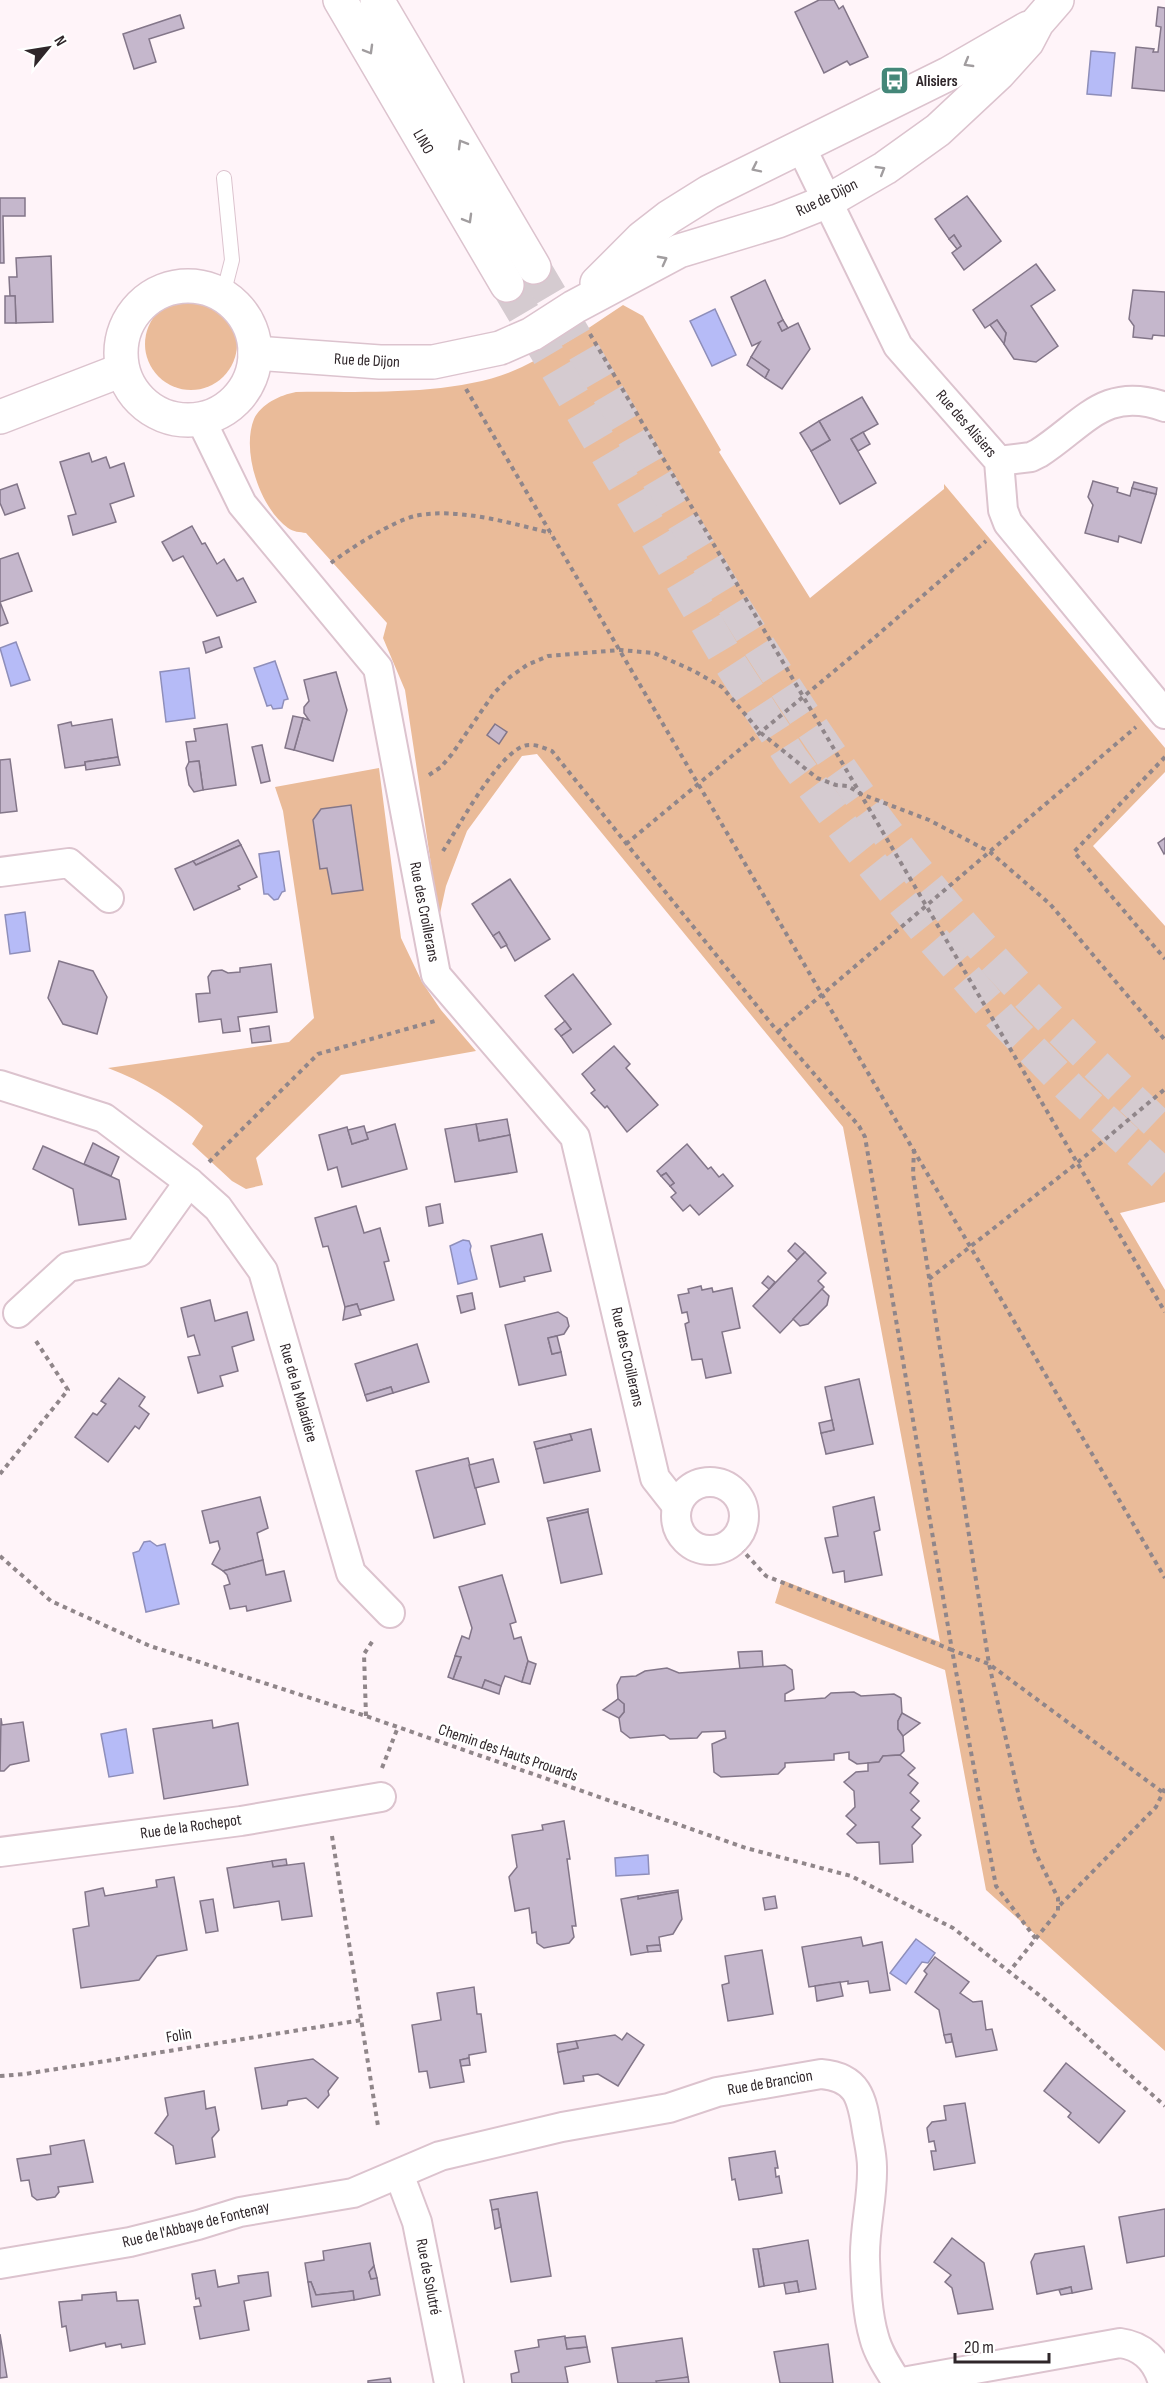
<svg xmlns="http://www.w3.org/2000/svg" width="1165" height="2383" font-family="'Sofia Sans Condensed',sans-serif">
<rect width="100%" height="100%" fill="#fff4f9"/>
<g fill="#eabb99">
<circle cx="191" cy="344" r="46"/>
<path d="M623 305 643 316 721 450 719 452 810 598 944 489V484L1165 748V772L1093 846 1165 926V1202L1120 1213 1165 1290V2051L986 1890 945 1670 775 1603 782 1580 940 1642 843 1127 537 754 522 756 467 831 446 886 439 918 405 690 383 638 387 623 306 533C300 532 293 532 288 528 260 508 241 451 254 419 261 404 280 395 296 392 364 391 460 397 522 367 558 350 590 327 623 305Z"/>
<path d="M379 768 401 938 422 982 441 1010 476 1051 341 1075 256 1158 263 1185 246 1189 232 1181 192 1144 203 1126C173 1100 145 1082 108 1068L289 1042 314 1018 283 811 275 787Z"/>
</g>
<g fill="#b6bbf7" stroke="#8e8eba" stroke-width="1.5">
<path d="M1091 51 1115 53 1111 96 1087 94Z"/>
<path d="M715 309 736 355 712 366 690 321Z"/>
<path d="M16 642 30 680 11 686 0 648Z"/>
<path d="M275 661 288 699 284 700 282 708 273 709 271 705 267 706 254 668Z"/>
<path d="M189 668 195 718 166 722 160 672Z"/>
<path d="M279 851 285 891 282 892 278 899 274 900 268 894H264L259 854Z"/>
<path d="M25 912 30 951 10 954 5 915Z"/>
<path d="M463 1240 469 1241 471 1246 470 1250 477 1279 458 1284 450 1246Z"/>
<path d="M150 1541 157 1546 165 1544 179 1604 146 1612 133 1553 139 1551 144 1542Z"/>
<path d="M126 1729 133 1773 109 1777 101 1734Z"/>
<path d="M648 1855 649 1874 616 1876 615 1858Z"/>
<path d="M916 1939 935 1953 928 1963 922 1962 906 1984 890 1973Z"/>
</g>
<g fill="#c5b7cc" stroke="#837689" stroke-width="1.5">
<path d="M819 0H834L839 9 843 6 868 57 850 65 847 61 824 73 795 12Z"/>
<path d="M1158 7 1165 8V91L1132 88 1136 47 1154 49 1153 52H1158L1161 27 1156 26Z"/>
<path d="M180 15 184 28 149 39 156 62 134 69 123 34Z"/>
<path d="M967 196 1001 241 964 270 952 253 961 246 954 235 949 239 935 219Z"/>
<path d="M0 198H25V216H3L4 263H0Z"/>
<path d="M954 235 961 246 957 249 949 239Z"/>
<path d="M51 256 53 322 16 323 15 296H10L9 277H17L16 258Z"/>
<path d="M1036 264 1055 290 1031 306 1058 346 1036 362 1014 359 1004 344 1006 333 997 320 985 328 973 310Z"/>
<path d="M765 280 783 320 778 323 782 331 798 323 810 349 782 389 765 378 769 370 751 357 760 342 752 346 731 297Z"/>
<path d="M1133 290 1165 292V336L1153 335 1152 339 1133 337 1134 326 1129 319Z"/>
<path d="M5 296H15L16 323H5Z"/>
<path d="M783 320 788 328 782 331 778 323Z"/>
<path d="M997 320 1006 333 1004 344 990 325Z"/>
<path d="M751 357 769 370 765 378 747 365Z"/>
<path d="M862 397 878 424 851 439 876 483 840 504 811 451 830 440 819 421Z"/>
<path d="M819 421 830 440 811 451 800 433Z"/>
<path d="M863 432 870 444 858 451 851 439Z"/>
<path d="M89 453 92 462 106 457 110 468 124 463 134 496 110 504 116 522 73 535 68 516 76 514 60 462Z"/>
<path d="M1093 481 1118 488 1117 492 1130 496 1132 488 1156 494 1141 543 1119 536 1118 542 1085 533 1093 505 1088 497Z"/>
<path d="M1134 482 1157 488 1156 494 1132 488Z"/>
<path d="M17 484 25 508 5 515 0 503V490Z"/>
<path d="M192 526 202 544 205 543 217 564 224 559 237 581 243 578 256 602 217 616 183 556 173 561 162 542Z"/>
<path d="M18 553 32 591 0 602V559Z"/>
<path d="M0 602 8 623 0 626Z"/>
<path d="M219 637 222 647 206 653 203 642Z"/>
<path d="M336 672 347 710 333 761 294 750 303 718 309 720 304 713V707L309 701 304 680Z"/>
<path d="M293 716 303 718 294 750 285 748Z"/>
<path d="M112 719 118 757 85 762V765L65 768 58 725 71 722 72 726Z"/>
<path d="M227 724 236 785 203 790 199 761 189 762 186 742 196 741 194 729Z"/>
<path d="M495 724 507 732 499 744 487 735Z"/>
<path d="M262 745 270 781 261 783 252 747Z"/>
<path d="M118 757 120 765 86 770 85 762Z"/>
<path d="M10 759 17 811 0 813V760Z"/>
<path d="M199 761 203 790 194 792 189 785 186 768 189 762Z"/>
<path d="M351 805 363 890 332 894 327 868 320 869 313 820 321 809Z"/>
<path d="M1165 838V853L1164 854 1158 843Z"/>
<path d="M238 840 241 845 196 865 193 861Z"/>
<path d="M241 845 257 877 238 886 240 889 194 910 175 869 193 861 196 865Z"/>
<path d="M510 879 550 939 515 961 499 932 493 936 472 904Z"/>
<path d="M499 932 507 945 501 948 493 936Z"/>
<path d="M59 961 93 971 107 997 97 1034 63 1024 48 998Z"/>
<path d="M271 964 277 1012 238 1017 240 1031 223 1033 221 1019 199 1022 196 994 210 993 208 977 212 971 222 970 228 973 240 972V968Z"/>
<path d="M573 974 611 1024 573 1053 561 1036 571 1029 545 996Z"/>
<path d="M565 1021 571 1029 561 1036 555 1029Z"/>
<path d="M269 1026 271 1041 252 1043 250 1029Z"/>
<path d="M614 1046 630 1064 626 1068 658 1105 627 1132 607 1106 605 1108 591 1093 595 1090 582 1074Z"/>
<path d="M507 1119 510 1135 479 1141 476 1124Z"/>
<path d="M395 1124 407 1169 342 1187 337 1167 328 1170 319 1135 347 1127 352 1144 368 1139 366 1133Z"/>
<path d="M476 1124 479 1141 510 1135 517 1172 455 1182 445 1129Z"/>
<path d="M364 1126 368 1139 352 1144 348 1130Z"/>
<path d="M93 1143 119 1157 111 1176 84 1164Z"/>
<path d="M687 1144 708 1169 711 1167 719 1177 723 1174 733 1186 699 1215 690 1205 683 1211 671 1197 676 1193 670 1186 674 1183 666 1173 661 1176 657 1171Z"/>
<path d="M43 1146 119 1180 126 1219 79 1225 73 1189 33 1169Z"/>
<path d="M666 1173 674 1183 670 1186 661 1176Z"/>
<path d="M440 1204 443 1223 429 1226 426 1207Z"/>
<path d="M356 1206 364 1233 380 1228 389 1261 384 1262 394 1300 359 1310 357 1304 345 1307 328 1246 323 1247 315 1218Z"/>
<path d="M542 1234 551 1271 524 1277 525 1281 500 1287 491 1246Z"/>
<path d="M795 1243 805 1252 797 1260 788 1251Z"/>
<path d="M805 1252 826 1273 818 1281 824 1287 780 1333 753 1306Z"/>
<path d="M768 1276 775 1282 769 1289 762 1283Z"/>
<path d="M701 1286 702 1290 712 1288 713 1292 732 1288 740 1328 722 1332 731 1373 706 1378 702 1359 692 1360 685 1324 689 1322 687 1312 682 1313 678 1295 689 1293 688 1289Z"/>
<path d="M822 1289 829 1296 827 1305 808 1324 800 1326 793 1319Z"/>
<path d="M472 1293 475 1309 461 1313 457 1296Z"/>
<path d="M210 1300 215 1321 247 1312 254 1340 232 1347 238 1371 220 1376 223 1386 198 1393 188 1357 200 1355 194 1335 188 1337 181 1308Z"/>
<path d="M357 1304 361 1315 343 1320 345 1307Z"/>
<path d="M558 1312 567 1318 569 1326 564 1334 548 1338 552 1354 561 1352 566 1375 519 1385 505 1325Z"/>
<path d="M557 1336 561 1352 552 1354 548 1338Z"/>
<path d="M417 1344 429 1382 393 1393 391 1387 365 1395 355 1364Z"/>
<path d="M119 1378 145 1397 139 1406 149 1414 139 1429 135 1426 108 1462 75 1437 93 1413 97 1415 106 1404 101 1401Z"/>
<path d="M859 1379 873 1444 826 1454 821 1433 834 1430 825 1387Z"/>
<path d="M391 1387 393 1393 367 1401 365 1395Z"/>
<path d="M832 1420 834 1430 821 1433 819 1423Z"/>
<path d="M591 1429 600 1471 544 1483 536 1449 572 1440 570 1434Z"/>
<path d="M570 1434 572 1440 536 1449 534 1442Z"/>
<path d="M468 1458 485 1524 434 1538 416 1471Z"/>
<path d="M493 1459 499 1482 475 1488 469 1465Z"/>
<path d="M260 1497 268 1528 257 1533 263 1560 223 1571 212 1564 220 1549 218 1541 210 1543 202 1511Z"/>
<path d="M874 1497 880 1530 874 1532 882 1575 845 1582 844 1571 833 1573 825 1538 838 1536 833 1507Z"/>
<path d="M588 1509V1512L548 1521 547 1518Z"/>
<path d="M588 1512 602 1574 561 1583 548 1521Z"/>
<path d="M263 1560 266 1575 284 1571 291 1601 247 1611 246 1606 230 1609 224 1586 230 1584 227 1575 223 1571Z"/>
<path d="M502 1575 516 1622 510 1624 514 1639 521 1637 528 1661 522 1682 505 1676 501 1686 485 1680 482 1688 453 1679 461 1657 455 1656 462 1636 469 1639 472 1628 459 1587Z"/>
<path d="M762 1651 763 1667 740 1669 738 1652Z"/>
<path d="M455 1656 461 1657 453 1679 448 1677Z"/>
<path d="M528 1661 536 1664 530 1684 522 1682Z"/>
<path d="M785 1665 792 1670 794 1689 785 1694V1701L825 1698 831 1693 854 1692 861 1696 894 1694 901 1698 902 1713 898 1721V1729L903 1736 904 1751 900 1755 883 1756 879 1762 857 1764 849 1759V1752L834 1754V1760L785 1763V1767L778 1774 721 1777 714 1772 712 1744 726 1738 725 1731 702 1732 697 1738 670 1739 664 1735 630 1738 621 1731 619 1718 624 1712V1704L618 1699 617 1685 621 1677 636 1676 645 1671 667 1668 679 1673Z"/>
<path d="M485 1680 501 1686 499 1694 482 1688Z"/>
<path d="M618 1699 624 1704V1712L619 1718 603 1710Z"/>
<path d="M902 1713 920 1723 903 1736 898 1729V1721Z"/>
<path d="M1 1718 2 1725 23 1722 29 1761 10 1765 4 1771H0Z"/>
<path d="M212 1720 213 1728 238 1723 248 1785 164 1799 153 1729Z"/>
<path d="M900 1755 915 1768 908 1775 918 1783 910 1793 919 1801 911 1810 920 1818 912 1827 921 1835 912 1845 913 1862 880 1864 879 1842 857 1843 847 1834 856 1825 846 1816 855 1807 854 1791 844 1782 856 1772 868 1771V1763L879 1762 883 1756Z"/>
<path d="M564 1821 570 1859H567L576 1926H572L574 1937 569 1943 544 1948 537 1943 536 1932 532 1933 529 1908 515 1911 509 1877 517 1867 512 1835 543 1830 542 1825Z"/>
<path d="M286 1859 287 1865 273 1867 272 1861Z"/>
<path d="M272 1861 273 1867 304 1863 312 1916 282 1920 279 1901 234 1908 227 1868Z"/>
<path d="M174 1877 187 1950 157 1956 139 1980 81 1988 73 1929 89 1926 85 1892 103 1888 105 1896 157 1887 156 1880Z"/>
<path d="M678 1890V1892L638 1899V1896Z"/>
<path d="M678 1892 682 1919 673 1934 659 1937 660 1945 647 1946 648 1952 631 1955 621 1899 638 1896V1899Z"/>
<path d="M775 1896 777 1908 765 1910 763 1898Z"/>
<path d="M213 1899 218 1931 206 1933 200 1901Z"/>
<path d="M861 1937 863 1946 882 1942 890 1990 870 1993 868 1981 848 1984V1981L809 1987 802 1947Z"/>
<path d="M660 1945 661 1951 648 1952 647 1946Z"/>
<path d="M762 1950 773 2014 728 2021 722 1985 729 1983 725 1956Z"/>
<path d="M935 1957 969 1982 960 1993 973 2002 982 2001 986 2030 992 2029 997 2050 956 2057 951 2034 944 2035 939 2010 915 1992 927 1974 924 1971Z"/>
<path d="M840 1982 843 1996 817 2001 815 1986Z"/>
<path d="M474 1987 477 2014H481L486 2052 469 2055V2058L460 2060 464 2082 430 2088 427 2071 419 2072 412 2025 441 2020 437 1993Z"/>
<path d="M627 2033 644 2045 618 2086 598 2074 583 2076 584 2081 564 2084 558 2052 578 2048 576 2041 615 2035 622 2040Z"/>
<path d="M951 2034 952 2042 946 2043 944 2035Z"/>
<path d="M576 2041 578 2048 558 2052 557 2044Z"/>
<path d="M469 2058 470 2065 461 2066 460 2060Z"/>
<path d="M313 2059 338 2078 328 2091 329 2095 318 2108 306 2098 288 2101 287 2105 262 2109 255 2068Z"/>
<path d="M1066 2063 1125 2111 1099 2143 1068 2117 1071 2113 1044 2091Z"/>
<path d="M204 2091 206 2109 215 2107 219 2130 212 2138 215 2157 176 2164 173 2146 155 2133 168 2115 165 2098Z"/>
<path d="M965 2103 975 2163 934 2170 931 2151H936L934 2141 929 2142 927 2128 932 2122 946 2120 944 2106Z"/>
<path d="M84 2140 93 2182 58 2187 59 2192 55 2197 37 2200 32 2196 29 2180 21 2181 17 2159 51 2154 50 2146Z"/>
<path d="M775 2151 778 2168H775L776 2177 779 2176 782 2193 739 2200 735 2179 732 2180 729 2158Z"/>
<path d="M537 2192 551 2276 511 2282 498 2209 492 2210 490 2200Z"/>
<path d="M498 2209 501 2227 495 2229 492 2210Z"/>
<path d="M1165 2209V2256L1127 2263 1119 2217Z"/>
<path d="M952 2238 984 2263 993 2309 958 2314 952 2288 945 2282 951 2275 934 2262Z"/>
<path d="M808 2240 816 2289 799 2292 797 2281 764 2286 758 2249Z"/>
<path d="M370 2243 374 2266 369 2272 371 2279 377 2278 380 2295 354 2300 353 2291 316 2295 311 2282H308L305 2263 324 2260 323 2251Z"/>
<path d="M1084 2246 1092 2289 1072 2293 1071 2287 1037 2294 1031 2262 1035 2254Z"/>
<path d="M753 2249H758L764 2286 759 2287Z"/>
<path d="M374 2266 377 2278 371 2279 369 2272Z"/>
<path d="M215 2270 218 2287 239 2283 238 2276 268 2272 271 2296 244 2301 249 2330 200 2339 194 2307 201 2306 199 2298 196 2299 192 2274Z"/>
<path d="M797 2281 799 2292 786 2294 784 2283Z"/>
<path d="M308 2282H311L316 2295 353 2291 354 2300 312 2307Z"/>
<path d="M1071 2287 1072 2293 1061 2295 1059 2290Z"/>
<path d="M116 2292 117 2301 138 2300 145 2344 122 2348 121 2344 106 2347 105 2343 70 2351 66 2326 62 2327 59 2302 82 2300V2295Z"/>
<path d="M0 2334 7 2377 0 2378Z"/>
<path d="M565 2336 567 2349 587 2347 590 2362 565 2367 568 2383H512L511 2374 519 2372 515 2351 539 2347 538 2340Z"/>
<path d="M585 2336 587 2347 567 2349 565 2338Z"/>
<path d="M682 2338 688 2377 657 2383H618L612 2348Z"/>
<path d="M828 2344 833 2383H780L774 2352Z"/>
<path d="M688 2377 689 2383H657L656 2381Z"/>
<path d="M390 2378 391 2383H368V2381Z"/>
</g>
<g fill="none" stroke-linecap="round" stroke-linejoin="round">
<g stroke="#d5cbd0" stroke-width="33" stroke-dasharray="33 16" stroke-linecap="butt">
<path d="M534 267C645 454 749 647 879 822 963 935 1063 1035 1165 1131"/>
<path d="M507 285 730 663 792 759 854 842 930 936 1005 1022 1071 1089 1165 1176"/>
</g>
<defs>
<path id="service" d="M223 295 232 260 224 178"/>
<g id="minor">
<path d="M801 147 898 346 999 461 1003 510 1008 523 1165 714"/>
<path d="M201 420 242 504 378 668 436 975 575 1137 655 1478 677 1506"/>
<path d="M999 461 1031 457 1039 453C1084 424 1105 385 1165 407"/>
<path d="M0 872 69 863 109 898"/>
<path d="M0 1085 104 1118 189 1182 218 1208 263 1271 351 1573 390 1613"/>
<path d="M18 1313 68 1267 139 1252 189 1182"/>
<circle cx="710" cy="1516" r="34"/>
<path d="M0 1852 241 1821 381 1797"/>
<path d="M399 2174 417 2222 449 2383"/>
<path d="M0 2264 130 2242 198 2225 240 2212 353 2193 440 2156 562 2127 669 2108 717 2092 821 2074C858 2077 862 2098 867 2131 869 2143 872 2155 872 2167 873 2198 864 2228 865 2259 866 2284 867 2313 874 2337 878 2353 888 2368 897 2382"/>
<path d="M897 2383 1120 2343C1143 2346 1157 2360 1163 2383"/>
</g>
<g id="tertiary">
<path d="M597 283 642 238 669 217 709 192 948 74 1028 28"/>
<circle cx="188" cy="353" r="67"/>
<path d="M255 353 380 362H433L500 348 532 334 574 307 679 251 778 221 828 201 885 168 938 130 999 73 1027 42 1037 23 1057 0"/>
<path d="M0 417 122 370"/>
</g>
<g id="trunk">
<path d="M340 0 507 285"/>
<path d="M377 0 534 267"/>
</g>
</defs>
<use href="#service" stroke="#dcc3ce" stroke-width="16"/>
<use href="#minor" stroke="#dcc3ce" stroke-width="32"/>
<use href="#tertiary" stroke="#dcc3ce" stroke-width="36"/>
<use href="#trunk" stroke="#dcc3ce" stroke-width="36"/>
<g stroke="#90868a" stroke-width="4" stroke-dasharray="4.5 4.5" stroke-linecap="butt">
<path d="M590 334 1165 1312"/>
<path d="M466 389 1165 1578"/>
<path d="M331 563C349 549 393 521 415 516 457 507 510 523 551 533"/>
<path d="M1165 757 1074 852 1165 959"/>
<path d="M429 775 441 767 452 754 494 693 510 677 527 665 548 656 620 650 654 653 694 671 722 687 761 733 817 778 836 785 848 786 861 794 929 820 990 852 1050 904 1165 1040"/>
<path d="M626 844 874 638 986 541"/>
<path d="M443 851C461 823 493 762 521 747 531 742 542 747 552 751L778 1032 859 1126 865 1137 952 1650 989 1664 1165 1794"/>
<path d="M778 1032 1136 727"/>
<path d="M914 1149 913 1174 989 1664 1020 1801 1035 1852 1058 1898V1911L1009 1972"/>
<path d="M209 1162 318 1054 435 1021"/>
<path d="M929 1279 1077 1163 1165 1089"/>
<path d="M0 1474 68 1390 34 1338"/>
<path d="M734 1541 766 1576 952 1650 996 1886 1036 1939"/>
<path d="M0 1556 51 1601 150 1646 366 1716 746 1848 851 1876 953 1928 1043 1998 1165 2106"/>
<path d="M366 1716 364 1654 374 1639"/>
<path d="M382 1768 398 1727"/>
<path d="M332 1836 378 2126"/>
<path d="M1060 1905 1156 1807 1165 1788"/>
<path d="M0 2076 25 2074 362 2020"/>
</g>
<use href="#service" stroke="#fff" stroke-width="14"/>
<use href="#minor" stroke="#fff" stroke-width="28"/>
<use href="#tertiary" stroke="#fff" stroke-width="33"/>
<use href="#trunk" stroke="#fff" stroke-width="33"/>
</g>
<defs><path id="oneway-chevron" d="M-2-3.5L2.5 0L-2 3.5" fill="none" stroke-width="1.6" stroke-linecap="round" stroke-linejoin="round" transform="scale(1.5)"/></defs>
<g stroke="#a19d9f">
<use href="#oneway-chevron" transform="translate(369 50) rotate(60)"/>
<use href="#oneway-chevron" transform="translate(968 63) rotate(150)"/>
<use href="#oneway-chevron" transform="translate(462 144) rotate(-120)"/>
<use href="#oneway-chevron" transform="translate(756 168) rotate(154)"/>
<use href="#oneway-chevron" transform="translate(881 170) rotate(-31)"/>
<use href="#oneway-chevron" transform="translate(468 219) rotate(60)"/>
<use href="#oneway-chevron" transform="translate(663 260) rotate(-28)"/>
</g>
<defs>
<symbol id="bus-square" viewBox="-11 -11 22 22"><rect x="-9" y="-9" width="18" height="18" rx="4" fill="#448779" stroke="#fff"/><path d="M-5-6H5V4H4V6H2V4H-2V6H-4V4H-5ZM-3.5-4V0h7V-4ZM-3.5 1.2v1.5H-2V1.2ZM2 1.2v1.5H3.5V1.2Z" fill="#fff"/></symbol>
</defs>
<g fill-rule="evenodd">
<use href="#bus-square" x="878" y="64" width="33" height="33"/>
</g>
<g text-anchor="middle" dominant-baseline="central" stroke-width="5" stroke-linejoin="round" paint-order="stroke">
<g font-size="16" font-weight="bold" fill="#2f262a" stroke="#fff" text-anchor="start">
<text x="916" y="81">Alisiers</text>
</g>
<g font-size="16" fill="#2f262a" stroke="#fff">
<text transform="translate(423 142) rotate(60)">LINO</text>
<text transform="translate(827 198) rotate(-26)">Rue de Dijon</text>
<text transform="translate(367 361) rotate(3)">Rue de Dijon</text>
<text transform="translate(966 424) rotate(49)">Rue des Alisiers</text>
<text transform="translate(424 912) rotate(79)">Rue des Croillerans</text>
<text transform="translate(627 1357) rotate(77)">Rue des Croillerans</text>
<text transform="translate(298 1393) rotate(74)">Rue de la Maladière</text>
<text transform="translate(508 1753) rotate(19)">Chemin des Hauts Prouards</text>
<text transform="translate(191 1827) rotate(-8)">Rue de la Rochepot</text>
<text transform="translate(179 2036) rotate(-9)">Folin</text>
<text transform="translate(770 2083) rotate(-10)">Rue de Brancion</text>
<text transform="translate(196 2225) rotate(-14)">Rue de l'Abbaye de Fontenay</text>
<text transform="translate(428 2277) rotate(79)">Rue de Solutré</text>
</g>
</g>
<g transform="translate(48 48) rotate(60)" stroke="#ffffff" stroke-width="4.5" paint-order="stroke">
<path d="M0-4.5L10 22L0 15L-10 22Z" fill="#2f262a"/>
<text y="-9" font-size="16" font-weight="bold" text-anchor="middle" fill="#2f262a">N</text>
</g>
<path d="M955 2353v9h94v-9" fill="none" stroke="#2f262a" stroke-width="3"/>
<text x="964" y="2353" font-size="18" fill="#2f262a" stroke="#ffffff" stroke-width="4.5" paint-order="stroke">20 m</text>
</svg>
